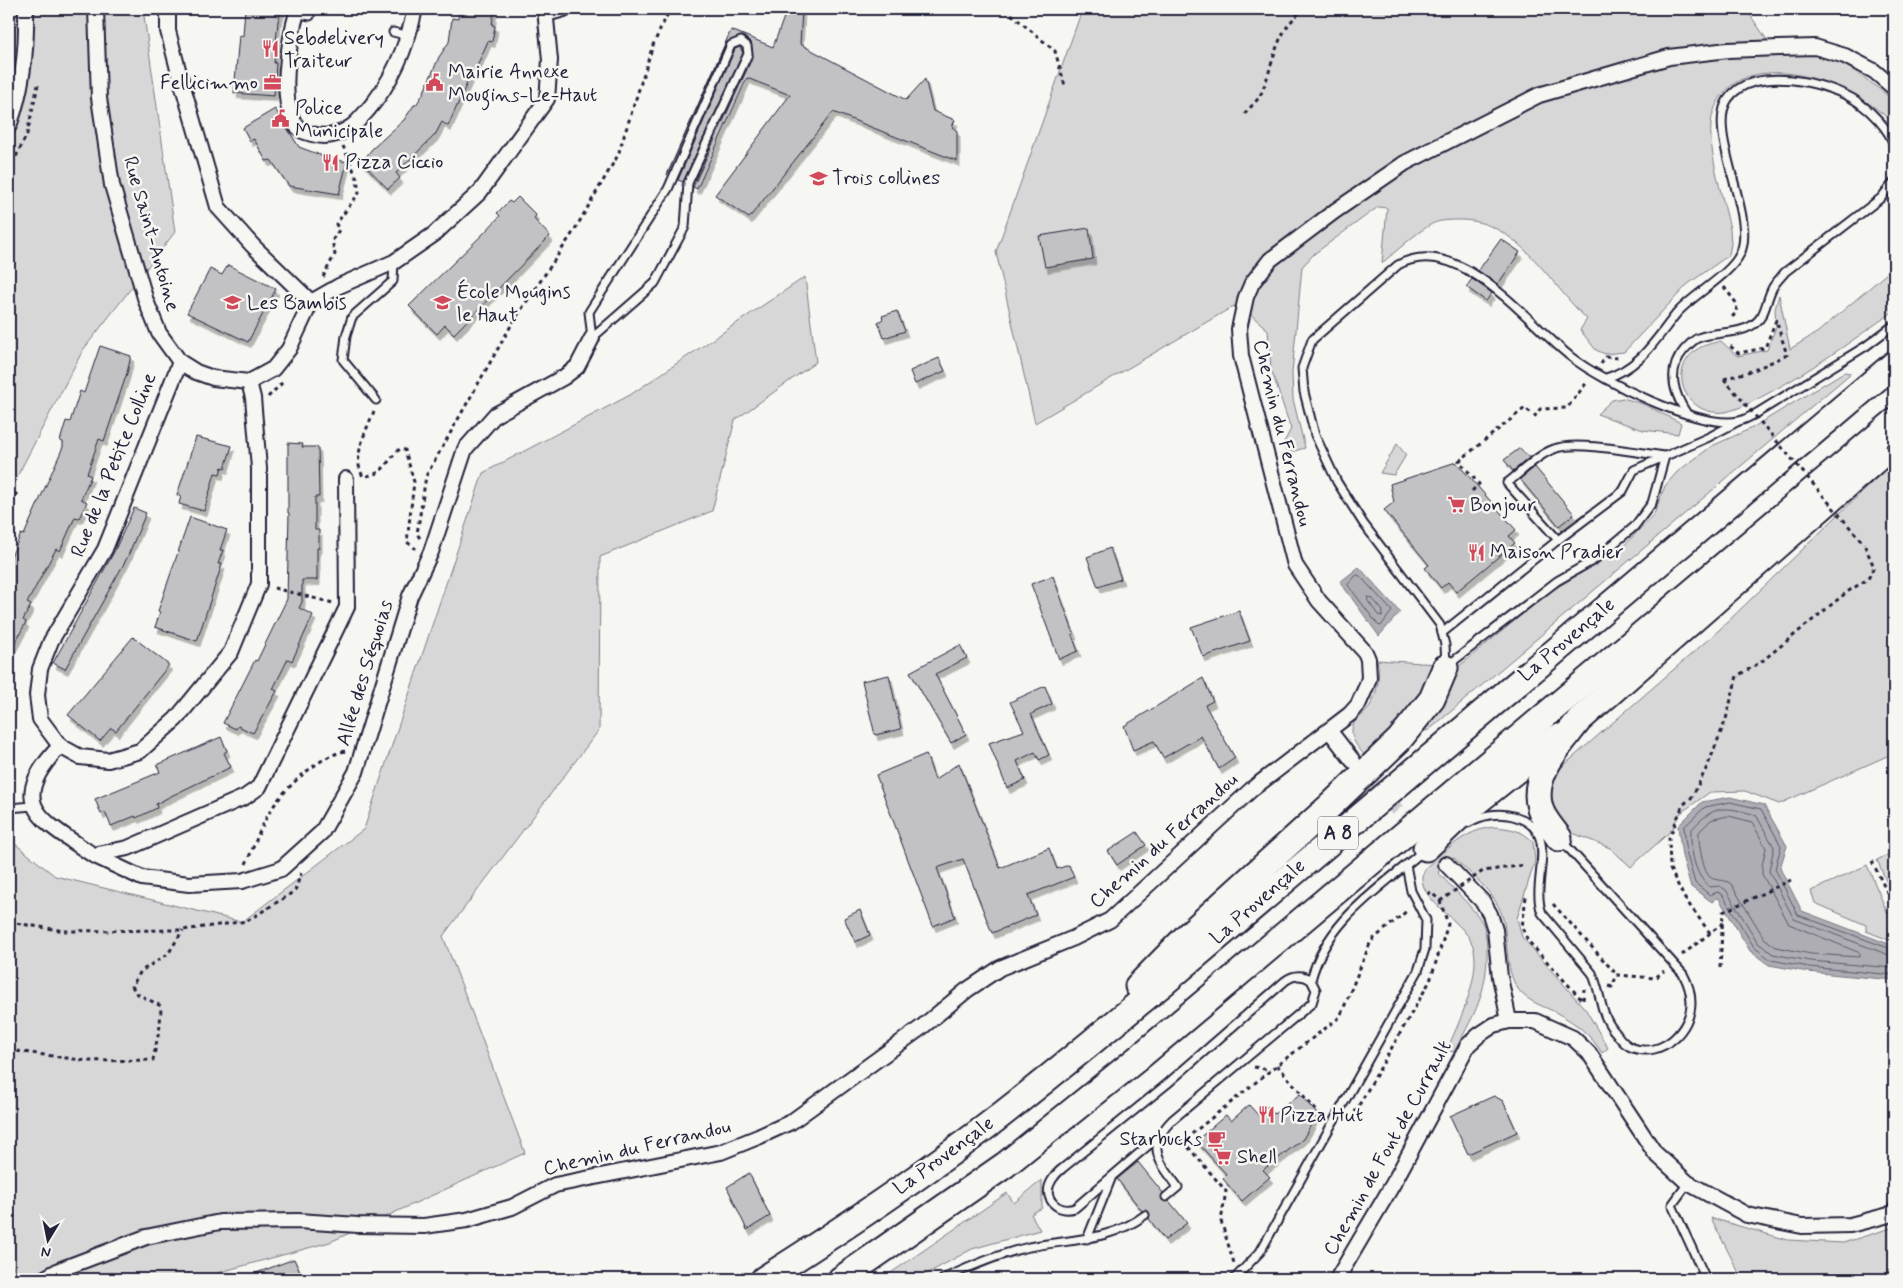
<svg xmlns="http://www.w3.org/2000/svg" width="1903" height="1288" font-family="Mynerve,sans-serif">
<defs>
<filter id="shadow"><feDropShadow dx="3" dy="5.5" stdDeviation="0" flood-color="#0004"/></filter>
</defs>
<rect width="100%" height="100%" fill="#f6f6f2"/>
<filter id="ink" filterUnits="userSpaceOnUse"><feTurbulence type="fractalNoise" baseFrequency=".02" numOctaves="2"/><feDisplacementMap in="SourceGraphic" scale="10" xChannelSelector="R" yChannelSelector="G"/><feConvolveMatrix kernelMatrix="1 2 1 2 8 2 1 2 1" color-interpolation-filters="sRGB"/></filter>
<g filter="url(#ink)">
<g fill="#d7d7d7" stroke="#7c7c89">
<path d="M9 9H143L175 232 83 350 9 492Z"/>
<path d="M1089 9H1746L1776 53C1789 53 1806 51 1818 55 1847 62 1872 83 1894 101V125C1859 83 1737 38 1713 113 1704 141 1724 200 1730 229L1731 244 1729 255 1688 284 1624 352 1605 354 1596 350 1580 330 1587 319C1549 284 1518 219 1459 220 1450 220 1438 220 1430 225 1413 235 1397 251 1382 263L1387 208 1378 207 1314 254 1302 267 1292 373 1293 399 1305 448 1287 453 1283 444 1291 429 1271 369 1268 330 1250 314 1234 306 1035 423 996 252 1082 10Z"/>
<path d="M1894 267V311C1853 340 1812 370 1767 394 1753 401 1740 409 1725 412 1687 417 1666 373 1696 350 1703 345 1713 343 1721 341L1737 356 1767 350 1776 327 1775 309 1779 295 1790 349 1818 332Z"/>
<path d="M805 277 816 362 735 420 712 511 600 557 599 730 443 936 525 1153 330 1242 195 1279H9V839L55 876 242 922 364 829 483 473 630 395Z"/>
<path d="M1844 372 1851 373 1429 730 1421 732 1458 667 1551 591 1621 549 1654 514 1665 486 1677 472 1712 446 1752 428Z"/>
<path d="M1623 398 1643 404 1681 423 1678 434 1643 430 1597 414 1612 400Z"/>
<path d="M1397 444 1406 455 1394 475 1380 473Z"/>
<path d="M1894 461V753L1779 804 1745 791 1710 792 1678 815 1673 829 1631 867 1610 848 1565 830 1557 823 1546 789 1555 773 1719 630Z"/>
<path d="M1377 660 1437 664 1427 693 1367 758C1359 749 1347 737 1354 723 1357 718 1364 715 1368 709 1377 696 1381 676 1377 660Z"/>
<path d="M1494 827C1509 828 1523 830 1533 842L1535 861 1517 918 1522 937 1586 1010 1608 1048 1602 1053C1590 1034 1577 1024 1557 1013 1544 1006 1527 1002 1518 989 1504 969 1509 938 1502 915 1495 892 1469 873 1453 857L1438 872C1448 884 1478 912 1483 924 1487 935 1487 948 1487 959 1485 999 1472 1018 1454 1052L1447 1050C1458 1024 1480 979 1474 950 1469 922 1420 904 1422 876L1425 869C1447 850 1464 830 1494 827Z"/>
<path d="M1891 853 1894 854V899L1877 860Z"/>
<path d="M1867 865 1887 912 1894 914V942L1866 931V925L1815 903 1811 891Z"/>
<path d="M1042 1180V1208L1031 1214 1040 1230 972 1249 917 1279H882L1007 1193 1014 1203Z"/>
<path d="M1711 1218 1788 1240 1843 1243 1894 1227V1279H1742Z"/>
</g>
<g fill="#adadb3" stroke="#757583">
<path d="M1359 567 1400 612 1379 636 1340 582Z"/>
<path d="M1730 797 1764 805 1787 846 1780 868 1802 911 1894 946V980L1808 972 1769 965 1750 951 1718 897 1712 902 1691 887 1682 856 1678 826 1702 802Z"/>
</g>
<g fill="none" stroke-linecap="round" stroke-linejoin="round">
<g stroke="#5a5a6b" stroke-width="1">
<path d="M1357 575 1360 576 1392 611 1381 626 1378 625 1348 585Z"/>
<path d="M1368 597 1372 598 1383 611 1382 616 1378 615 1368 601Z"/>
<path d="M1729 816 1752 822 1766 848 1762 865V874L1789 924 1860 953V957L1811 954 1776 947 1764 938 1731 884C1724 878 1716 882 1710 877 1703 872 1698 841 1699 832L1711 820Z"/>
<path d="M1894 950 1798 915 1775 869 1781 846 1761 809 1730 802 1705 807 1684 827 1687 855 1695 883 1710 895 1717 892 1722 894 1754 947 1771 960 1809 967 1894 975"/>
<path d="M1894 957 1794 919 1769 871 1774 847 1756 815C1723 806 1715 804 1691 830 1690 848 1694 876 1710 887L1720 886 1726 890 1758 943 1773 954 1810 961 1894 968"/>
</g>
</g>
<g fill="#c2c2c4" stroke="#22223b" filter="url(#shadow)">
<path d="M245 9H282L278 21 274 63H276L274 96 234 93 239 35 243 36Z"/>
<path d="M459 9H494L492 25 495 26 492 42 488 41 474 73 472 72 448 126 442 122 435 135 396 173 400 178 388 189 362 162 372 149 404 120 414 105H416L423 94 439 57 449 42 452 18 458 19Z"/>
<path d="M787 9H802L800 44 906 100 925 79 933 111 955 120 952 127 957 131V161L833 112 749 218 715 195 790 95 747 78 697 189 693 187 753 56 751 42 741 36 726 43 667 175 731 30 773 47Z"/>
<path d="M740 47 743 53 683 182 678 180 735 49Z"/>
<path d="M275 109 299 147 328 158 347 162 339 194 289 186 271 160 266 161 254 139 250 141 243 128Z"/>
<path d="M518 197 536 215 534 219 550 236 454 334 445 325 437 334 409 306 485 232 500 216 497 213 509 201 512 203Z"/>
<path d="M1089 228 1093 259 1045 267 1039 236Z"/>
<path d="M1501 239 1520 252 1498 284 1478 271Z"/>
<path d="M228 265 276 289 248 342 187 313 210 269 222 275Z"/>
<path d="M1472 279 1492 293 1486 301 1466 287Z"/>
<path d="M897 311 905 331 884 338 878 322 883 319 882 316Z"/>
<path d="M100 346 131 356 127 373 104 441 99 439 87 474 91 476 81 499 87 502 79 518 75 517 60 551 56 549 27 603 31 605 23 620 26 622 9 654V561L21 534 24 535 63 447V442L60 441 66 421 70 422 80 391 84 393Z"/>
<path d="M939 358 945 371 915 384 910 371Z"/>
<path d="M196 437 232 446 225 468 222 467 220 474 215 473 204 511 179 504 181 496 177 495Z"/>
<path d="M288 443 303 444 302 447H318L319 497H315V530H319V548H317V580H302V602L299 608 313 615 292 661 288 659 273 689 277 691 253 733 238 726 236 729 223 723 255 660 257 661 287 599 289 513H288Z"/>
<path d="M1520 448 1529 458 1513 471 1504 460Z"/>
<path d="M1456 462 1516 530 1509 536 1515 543 1456 592 1448 582 1441 588 1425 568 1429 565 1384 510 1394 502 1390 484Z"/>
<path d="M1535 467 1574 514 1559 526 1520 479Z"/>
<path d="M134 508 146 513 127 558 65 669 53 663 114 552Z"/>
<path d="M190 517 227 530 220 550H223L218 564H222L197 641 155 627 160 612 158 611Z"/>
<path d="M1110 548 1121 579 1098 587 1087 557Z"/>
<path d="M1053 576 1074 634 1072 635 1078 651 1059 659 1031 584Z"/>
<path d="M1239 611 1250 641 1203 657 1191 627Z"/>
<path d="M133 637 169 665 116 731 111 728 100 741 68 715Z"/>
<path d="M960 645 967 658 935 674 966 734 951 743 910 672Z"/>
<path d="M889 675 901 729 875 735 862 681Z"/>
<path d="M1203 678 1213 701 1205 705 1235 758 1219 769 1201 736 1163 758 1154 741 1133 750 1124 726Z"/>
<path d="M1045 686 1052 704 1031 714 1049 755 1039 760 1035 752 1017 761 1025 780 1007 788 989 743 1024 731 1010 702Z"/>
<path d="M221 737 227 751 224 753 231 767 171 796 156 804 157 808 136 818 135 816 111 826 105 812 101 814 95 799 160 772 157 765Z"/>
<path d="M926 754 935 780 959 763 1000 868 1049 848 1057 869 1069 865 1074 877 1028 895 1036 915 992 933 963 859 937 868 955 917 933 926 876 775Z"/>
<path d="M1137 832 1146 845 1117 865 1108 851Z"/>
<path d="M860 910 870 935 855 942 844 918Z"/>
<path d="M1300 1094 1317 1114 1303 1139 1263 1170 1270 1177 1242 1201 1223 1179 1227 1175 1196 1141 1226 1115 1231 1121 1249 1105 1258 1115 1268 1106 1274 1114Z"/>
<path d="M1494 1096 1503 1101 1517 1132 1468 1154 1450 1116Z"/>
<path d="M1138 1162 1163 1193 1162 1200 1169 1201 1187 1223 1165 1240 1149 1219V1212L1142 1211 1117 1179Z"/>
<path d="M749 1173 770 1216 747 1230 727 1187Z"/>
<path d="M294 1259 303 1279H243V1278Z"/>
</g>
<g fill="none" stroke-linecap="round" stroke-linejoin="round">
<path stroke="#cccccd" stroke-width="14" stroke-dasharray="14 7" stroke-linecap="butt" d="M1360 769 1446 864"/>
<defs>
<g id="service">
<path d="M296 13 310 16"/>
<path d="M393 32 409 36"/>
<path d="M741 41 747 46 748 54 688 183 685 227 655 283 592 338 589 312 668 189 731 45Z"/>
<path d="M1606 378C1640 368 1655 340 1677 313 1694 294 1730 275 1740 254 1758 218 1705 132 1728 99 1752 64 1829 82 1858 102 1872 112 1888 128 1894 145"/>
<path d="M376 400 343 360 346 336 352 317 393 281 394 262"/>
<path d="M1687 414C1674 394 1666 371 1684 350 1688 346 1693 340 1698 338 1715 331 1735 335 1751 326 1767 317 1765 301 1773 287 1776 282 1781 277 1785 272L1881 198 1894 182"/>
<path d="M1558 540 1623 491 1634 470 1709 437 1737 422"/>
<path d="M1442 633 1558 540 1507 483C1522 472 1537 455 1554 449 1575 440 1640 453 1665 456L1652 503 1634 527 1594 560 1557 581 1447 666"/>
<path d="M1446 665 1445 645 1440 625 1363 523 1337 482 1315 435 1304 392 1302 368 1312 340 1398 265C1459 231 1528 324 1571 357 1603 382 1699 429 1739 421 1745 420 1751 416 1757 413L1866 346 1894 325"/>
<path d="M9 808 33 806"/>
<path d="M1468 823C1481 815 1498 812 1513 816 1564 829 1529 880 1542 913L1592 973C1602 994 1599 1015 1616 1033 1620 1039 1627 1046 1633 1048 1662 1058 1691 1030 1691 1003 1691 992 1688 983 1683 974L1562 841"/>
<path d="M1311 980C1326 921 1379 889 1423 851"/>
<path d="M1158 1137 1075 1208C1057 1214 1041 1197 1052 1180 1055 1175 1059 1171 1063 1168L1167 1084 1285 981C1293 975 1302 974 1311 980L1316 990 1312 1003 1172 1120C1145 1148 1159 1161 1178 1187L1166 1197"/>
<path d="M1688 1183 1672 1205 1706 1279"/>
<path d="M1087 1239 1111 1179"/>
<path d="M943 1279C971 1266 999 1254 1029 1247 1070 1239 1111 1241 1145 1215"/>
<path d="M1234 1279 1260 1252 1418 971 1425 949 1426 920 1411 891 1406 865"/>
</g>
<g id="minor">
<path d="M96 9 99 98 112 185 146 301 159 333 180 362 196 372 213 378 249 382 273 369 289 349 311 302 339 286 394 262 433 235 480 192 547 99 550 60 545 9"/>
<path d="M168 9V31L179 73 218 207 253 246 311 302"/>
<path d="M298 9C290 35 275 111 301 130 303 132 309 133 312 134 325 138 339 135 351 127 357 123 362 116 367 111 393 81 407 47 415 9"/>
<path d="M546 14 564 9"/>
<path d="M9 126C23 88 27 49 26 9"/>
<path d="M180 362 105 549 51 641 40 669 37 695 40 719 60 746 80 757 108 760 140 751 176 719 231 652 259 584V468L253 398 249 382"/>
<path d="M1329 730 1353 761"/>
<path d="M60 746C4 805 42 820 93 855L128 848 245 797 259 787 347 607 346 479"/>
<path d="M93 855 142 878 189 884 242 881 281 869 322 832 356 772 410 596 431 552 465 449 495 415 564 377 577 367 592 338"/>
<path d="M1446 864 1483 902 1490 914 1495 930 1500 977 1509 1021"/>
<path d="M43 1279 59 1270 146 1237 220 1222 298 1221 358 1225 424 1226 467 1220 512 1207 555 1185 721 1152 758 1137 791 1122 922 1027 967 990 1000 968 1074 938 1110 920 1252 789 1350 714 1358 705 1366 687 1369 678 1368 659 1365 652 1319 601 1295 565 1241 356 1239 329 1246 297 1252 283 1270 260 1335 211 1405 163 1539 95 1669 57 1728 50 1779 48 1815 47 1845 56 1874 71 1894 88"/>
<path d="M1337 1279 1393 1184 1468 1045 1479 1035 1494 1025 1509 1021H1535L1573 1038 1589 1053 1655 1153 1688 1183 1747 1215 1802 1226 1850 1225 1889 1215 1894 1211"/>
</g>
<g id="motorway">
<path d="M1559 838C1553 829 1543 819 1540 808 1530 775 1561 744 1579 720L1879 457"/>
<path d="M1426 848 1464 812 1558 737"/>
<path d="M1138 986 1189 934 1330 806 1399 740 1432 699 1445 668"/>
<path d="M764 1279C837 1233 910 1184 979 1132 1043 1084 1103 1032 1165 982L1894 364"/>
<path d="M841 1279 1005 1165 1137 1059 1894 422"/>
</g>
</defs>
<use href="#service" stroke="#22223b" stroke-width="11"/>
<use href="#minor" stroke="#22223b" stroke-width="18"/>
<use href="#motorway" stroke="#22223b" stroke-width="29"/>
<g stroke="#22223b" stroke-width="3" stroke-dasharray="4 4" stroke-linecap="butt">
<path d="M1005 9 1055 51 1065 86"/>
<path d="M1245 114C1249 108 1256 102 1260 96 1275 64 1273 33 1304 9"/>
<path d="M9 171 27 134 38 85"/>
<path d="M323 277 335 254 332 241 339 230 336 224 359 193 357 178 343 146"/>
<path d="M1724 287 1737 304 1736 313 1730 319"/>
<path d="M1601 364 1606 357 1619 358"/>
<path d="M1724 379 1754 370 1787 355 1776 320 1765 348 1738 353 1728 344"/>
<path d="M268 397 284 381"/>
<path d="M374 411C367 429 351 458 363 476 385 476 386 460 401 448L405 450 414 482 407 542 416 549"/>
<path d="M1472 491 1479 484 1459 461 1525 408 1535 416 1540 409 1567 408 1588 381"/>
<path d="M9 501 17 493"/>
<path d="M420 538 417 534 426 476 513 322 574 231 618 155 653 45 670 9"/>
<path d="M274 588 333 603"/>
<path d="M1872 861 1894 907"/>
<path d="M246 864C255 844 262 822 275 804 288 785 324 752 348 751"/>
<path d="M1526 897 1522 927 1528 941 1583 1001 1584 989"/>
<path d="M1553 904 1617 975"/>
<path d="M9 922 65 931 183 930 247 921 295 891 301 873"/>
<path d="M1710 933 1685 899 1670 869 1669 838 1683 805 1692 797 1708 765 1726 719 1737 676 1761 662 1847 592 1868 579 1874 567 1864 544"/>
<path d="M1682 955 1723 923"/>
<path d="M1720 968 1723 912 1791 880"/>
<path d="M1609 986 1612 987 1617 975 1655 978 1664 971"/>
<path d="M9 1050 88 1061 153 1060 160 1026 161 1006 136 993 132 986 141 971 168 954 183 930"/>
<path d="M1277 1065 1320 1115 1317 1120"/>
<path d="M1254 1067 1270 1070"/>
<path d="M1351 1119 1430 981 1448 924 1440 901 1431 892 1425 896"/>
<path d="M1171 1137 1183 1141 1271 1070 1340 1017 1371 941 1408 910"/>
<path d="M1183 1141 1226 1191 1221 1221 1234 1263"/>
<path d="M9 1202V1203"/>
<path d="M9 1257 14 1279"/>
</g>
<use href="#service" stroke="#f6f6f2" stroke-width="7"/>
<use href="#minor" stroke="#f6f6f2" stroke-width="14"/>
<use href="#motorway" stroke="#f6f6f2" stroke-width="25"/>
<g stroke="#22223b" stroke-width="3" stroke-dasharray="4 4" stroke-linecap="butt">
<path d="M1724 379 1864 544"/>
<path d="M1440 901 1483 871 1526 865"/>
</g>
</g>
</g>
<defs>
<symbol id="restaurant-bare" viewBox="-9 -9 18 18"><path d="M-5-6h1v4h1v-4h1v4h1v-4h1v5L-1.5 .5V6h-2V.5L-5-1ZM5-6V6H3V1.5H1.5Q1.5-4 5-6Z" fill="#d1495b" stroke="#f6f6f2" stroke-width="2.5" paint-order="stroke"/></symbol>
<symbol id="office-bare" viewBox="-9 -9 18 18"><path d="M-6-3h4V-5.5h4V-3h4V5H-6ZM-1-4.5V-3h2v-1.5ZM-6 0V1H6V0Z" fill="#d1495b" stroke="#f6f6f2" stroke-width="2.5" paint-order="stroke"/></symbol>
<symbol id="civic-bare" viewBox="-9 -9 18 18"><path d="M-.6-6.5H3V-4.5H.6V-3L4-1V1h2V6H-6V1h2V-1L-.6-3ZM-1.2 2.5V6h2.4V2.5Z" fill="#d1495b" stroke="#f6f6f2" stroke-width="2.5" paint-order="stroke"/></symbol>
<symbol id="school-bare" viewBox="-9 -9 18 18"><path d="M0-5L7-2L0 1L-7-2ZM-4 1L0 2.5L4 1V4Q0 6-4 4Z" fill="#d1495b" stroke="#f6f6f2" stroke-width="2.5" paint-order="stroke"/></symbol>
<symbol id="supermarket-bare" viewBox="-9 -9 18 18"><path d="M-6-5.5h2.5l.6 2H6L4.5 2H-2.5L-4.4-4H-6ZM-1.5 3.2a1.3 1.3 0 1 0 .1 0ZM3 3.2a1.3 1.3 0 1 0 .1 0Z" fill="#d1495b" stroke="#f6f6f2" stroke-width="2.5" paint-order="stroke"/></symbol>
<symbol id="cafe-bare" viewBox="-9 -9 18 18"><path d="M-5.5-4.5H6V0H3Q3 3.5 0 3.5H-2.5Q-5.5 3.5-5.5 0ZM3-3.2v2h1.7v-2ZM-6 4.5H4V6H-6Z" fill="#d1495b" stroke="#f6f6f2" stroke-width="2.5" paint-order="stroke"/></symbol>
</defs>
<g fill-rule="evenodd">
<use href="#restaurant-bare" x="258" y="36" width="25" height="25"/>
<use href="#office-bare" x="260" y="70" width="25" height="25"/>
<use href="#civic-bare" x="422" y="70" width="25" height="25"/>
<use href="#civic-bare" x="268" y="106" width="25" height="25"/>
<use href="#restaurant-bare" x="318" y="150" width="25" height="25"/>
<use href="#school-bare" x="806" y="166" width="25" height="25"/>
<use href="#school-bare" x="220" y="290" width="25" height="25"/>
<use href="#school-bare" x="430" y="290" width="25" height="25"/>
<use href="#supermarket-bare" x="1444" y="492" width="25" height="25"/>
<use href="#restaurant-bare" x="1464" y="540" width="25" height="25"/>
<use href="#restaurant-bare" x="1254" y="1102" width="25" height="25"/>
<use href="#cafe-bare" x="1204" y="1126" width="25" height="25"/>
<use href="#supermarket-bare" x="1210" y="1144" width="25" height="25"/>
</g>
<g text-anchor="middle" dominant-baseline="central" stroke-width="5" stroke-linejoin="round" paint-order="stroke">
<rect fill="#f6f6f2" stroke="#626272" stroke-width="1" x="1318" y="816.5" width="40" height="33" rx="4"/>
<g font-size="19" font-weight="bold" fill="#22223b">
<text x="1338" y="833">A 8</text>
</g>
<g font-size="20" fill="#22223b" stroke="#f6f6f2" text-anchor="start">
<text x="284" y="38">Sebdelivery<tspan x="284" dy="23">Traiteur</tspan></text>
<text x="448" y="72">Mairie Annexe<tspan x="448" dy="23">Mougins-Le-Haut</tspan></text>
<text x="258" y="83" text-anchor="end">Fellicimmo</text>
<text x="295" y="108">Police<tspan x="295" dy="23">Municipale</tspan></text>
<text x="345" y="162">Pizza Ciccio</text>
<text x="832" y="178">Trois collines</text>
<text x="457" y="292">École Mougins<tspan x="457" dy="23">le Haut</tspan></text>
<text x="247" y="303">Les Bambis</text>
<text x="1470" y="505">Bonjour</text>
<text x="1490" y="552">Maison Pradier</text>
<text x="1280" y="1115">Pizza Hut</text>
<text x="1202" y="1139" text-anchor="end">Starbucks</text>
<text x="1237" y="1157">Shell</text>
</g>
<g font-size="20" fill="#22223b" stroke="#f6f6f2">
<text transform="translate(151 234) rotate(74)">Rue Saint-Antoine</text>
<text transform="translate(1282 433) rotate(76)">Chemin du Ferrandou</text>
<text transform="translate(114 465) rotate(-68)">Rue de la Petite Colline</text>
<text transform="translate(1567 640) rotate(-40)">La Provençale</text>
<text transform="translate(365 673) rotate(-73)">Allée des Séquoias</text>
<text transform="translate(1164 841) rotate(-42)">Chemin du Ferrandou</text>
<text transform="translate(1258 902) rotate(-41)">La Provençale</text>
<text transform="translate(637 1148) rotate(-13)">Chemin du Ferrandou</text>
<text transform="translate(1388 1148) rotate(-61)">Chemin de Font de Currault</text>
<text transform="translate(944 1156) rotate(-36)">La Provençale</text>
</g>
</g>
<rect width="1903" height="1288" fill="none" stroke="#f6f6f2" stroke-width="30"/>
<rect x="15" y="15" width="1873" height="1258" fill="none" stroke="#22223b" stroke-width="2" filter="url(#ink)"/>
<g transform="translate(48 1240) rotate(190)" stroke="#f6f6f2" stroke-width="4" paint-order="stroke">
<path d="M0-4L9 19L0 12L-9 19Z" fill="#22223b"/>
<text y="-8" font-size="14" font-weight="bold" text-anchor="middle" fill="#22223b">N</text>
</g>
</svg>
